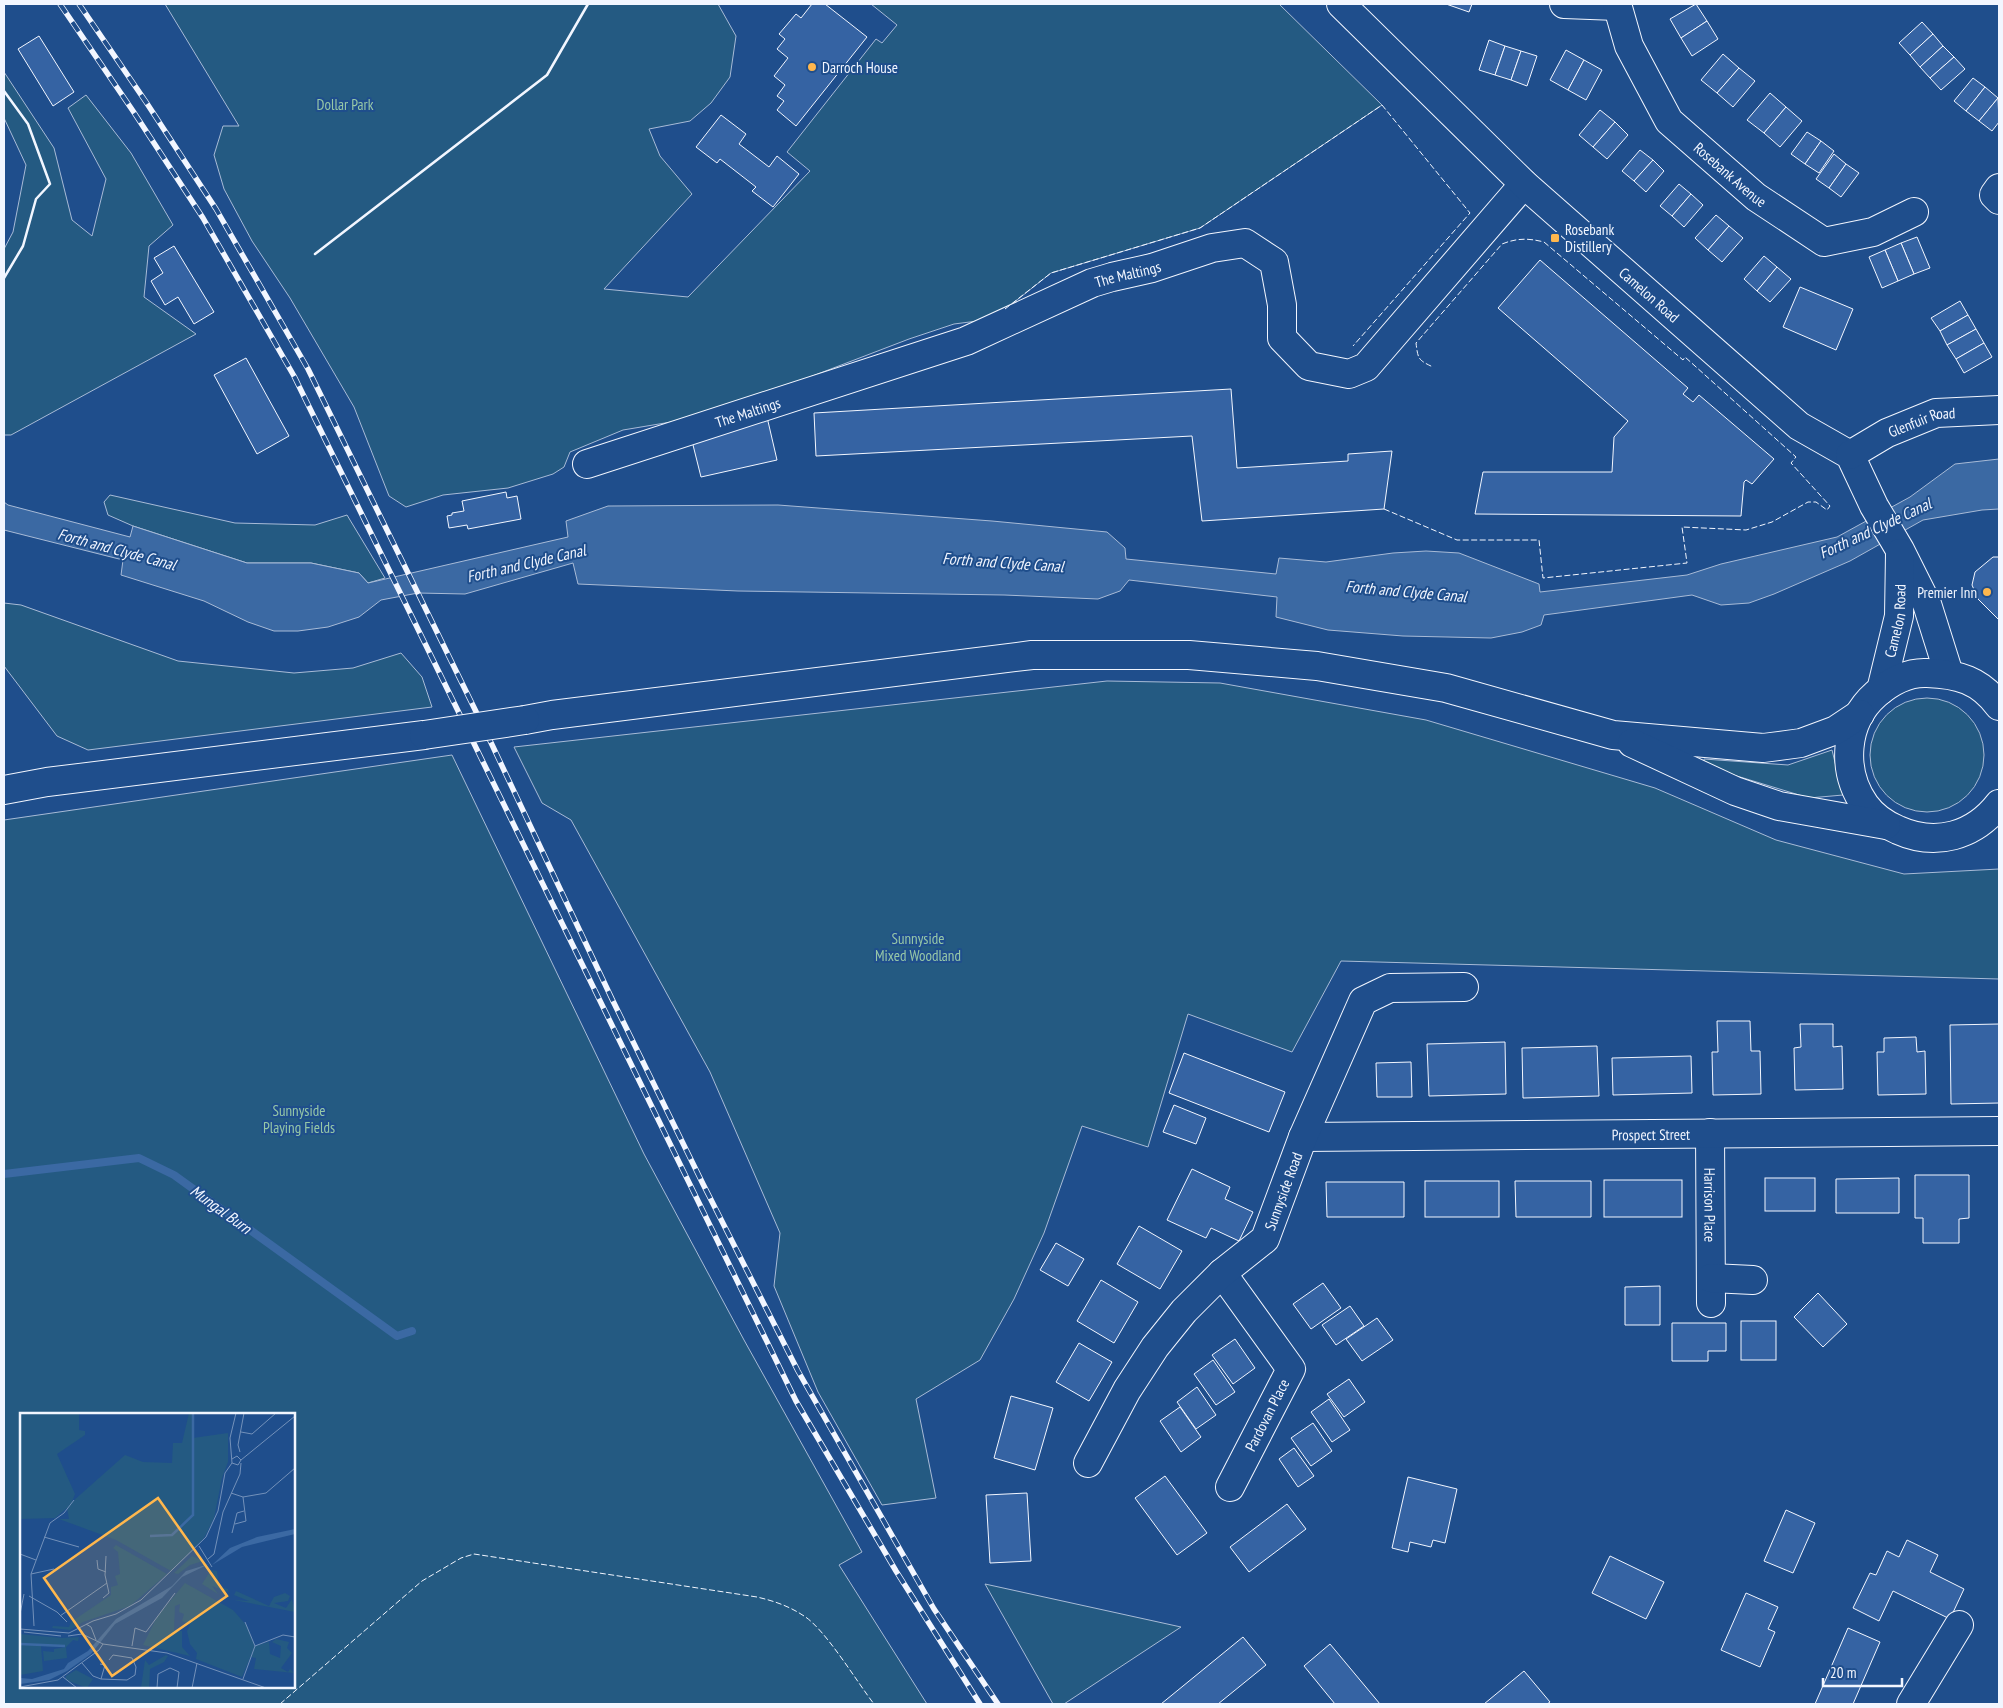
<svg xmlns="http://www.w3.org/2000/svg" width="2003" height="1708" font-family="'PT Sans Narrow',sans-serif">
<rect width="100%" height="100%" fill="#1f4e8c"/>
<g fill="#245a82" stroke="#a8bbd7" fill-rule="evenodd">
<path d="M165 4H718L736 36 730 77 711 103 690 121 649 129 660 156 692 194 604 289 688 297 810 171 787 152 876 39 882 43 897 25 871 4H1279L1382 105 1200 228 1051 273 993 319 954 324 909 339 776 390 689 419 623 430 570 452 564 467 553 474 508 488 443 495 406 507 389 496 354 407 290 298 252 241 224 189 214 155 223 126H239Z"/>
<path d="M4 72 54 148 72 220 92 236 106 179 68 108 86 95 131 153 173 225 149 246 144 297 196 334 11 435H4V249L13 232 26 165 4 118Z"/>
<path d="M110 495 235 523 315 525 347 515 385 578 368 583 359 573 311 563H247L133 526 108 515 104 502Z"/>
<path d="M4 603 21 605 178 661 294 673 353 668 401 653 422 677 432 707 88 750 57 736 4 666Z"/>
<path d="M1107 681 1220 683 1426 720 1655 788 1776 840 1904 874 1999 869V979L1341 961 1292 1052 1188 1014 1148 1147 1082 1126 1044 1233 1014 1299 980 1360 916 1399 936 1498 882 1505 818 1392 774 1286 780 1233 710 1072 571 820 542 803 514 747Z"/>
<circle cx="1927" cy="755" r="57"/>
<path d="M1832 750 1843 795 1809 798 1704 766V759L1788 765Z"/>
<path d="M452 755 644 1154 744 1340 862 1552 839 1565 927 1704H4V820ZM21 1414H294V1687H21Z"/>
<path d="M985 1584 1181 1627 1064 1704H1053Z"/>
</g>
<path fill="#3b69a3" stroke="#a8bbd7" d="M1999 459V509L1982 510 1923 520 1850 561 1774 594 1749 603 1721 605 1692 595 1544 615 1541 625 1522 632 1491 638 1403 636 1328 630 1276 617 1277 597 1129 580 1120 591 1098 599 1004 595 738 591 578 584 573 563 465 594 418 593 381 600 359 617 328 627 298 631H274L248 622 204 601 121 575 123 560 4 530V502L8 505 130 537 133 526 247 563H311L359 573 368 583 568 537 566 521 608 506 778 505 992 521 1107 532 1125 548 1126 559 1276 574 1279 558 1326 562 1393 553 1426 551 1459 553 1539 584 1540 592 1687 575 1721 564 1837 537 1910 497 1955 464Z"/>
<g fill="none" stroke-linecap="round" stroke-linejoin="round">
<path stroke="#3b69a3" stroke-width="8" d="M4 1174 139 1158 174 1175 397 1336 412 1331"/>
</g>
<g fill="#3563a3" stroke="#f2f6ff">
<path d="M812 4H825L867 37 796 126 777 110 784 101 777 96 785 85 774 76 788 58 777 49 785 39 779 34 796 14 801 18Z"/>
<path d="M1446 4H1472L1469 12Z"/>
<path d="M1696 4 1707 21 1681 38 1670 19Z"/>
<path d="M1707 21 1718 39 1692 56 1681 38Z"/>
<path d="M1922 22 1933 34 1910 55 1899 43Z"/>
<path d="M1933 34 1943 46 1920 67 1910 55Z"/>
<path d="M39 36 74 92 53 106 18 49Z"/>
<path d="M1489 40 1505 46 1495 75 1479 70Z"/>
<path d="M1505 46 1521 51 1511 80 1495 75Z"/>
<path d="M1943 46 1954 57 1930 78 1920 67Z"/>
<path d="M1566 50 1584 60 1568 90 1550 80Z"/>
<path d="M1521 51 1537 56 1527 86 1511 80Z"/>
<path d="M1723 54 1739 68 1717 93 1701 80Z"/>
<path d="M1954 57 1965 69 1941 90 1930 78Z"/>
<path d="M1584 60 1602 70 1586 100 1568 90Z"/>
<path d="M1739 68 1755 81 1733 107 1717 93Z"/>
<path d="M1973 78 1985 87 1966 111 1954 101Z"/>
<path d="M1985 87 1998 98 1979 121 1966 111Z"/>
<path d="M1770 93 1786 107 1764 133 1747 120Z"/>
<path d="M1998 98 1999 122 1992 131 1979 121Z"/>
<path d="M1786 107 1802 121 1780 147 1764 133Z"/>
<path d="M1600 110 1615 122 1593 147 1579 135Z"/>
<path d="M721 115 746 134 739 144 769 167 777 156 799 174 773 207 752 191 756 187 720 159 717 163 696 147Z"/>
<path d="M1615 122 1628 135 1607 159 1593 147Z"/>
<path d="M1807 132 1821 141 1805 164 1791 154Z"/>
<path d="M1821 141 1834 151 1819 173 1805 164Z"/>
<path d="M1640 150 1653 160 1634 181 1622 171Z"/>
<path d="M1834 154 1846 164 1829 188 1816 179Z"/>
<path d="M1653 160 1664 171 1646 192 1634 181Z"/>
<path d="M1846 164 1859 173 1841 197 1829 188Z"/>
<path d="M1679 184 1691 194 1672 216 1660 206Z"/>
<path d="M1691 194 1703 205 1684 227 1672 216Z"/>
<path d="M1716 215 1729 226 1708 250 1695 238Z"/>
<path d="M1729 226 1743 238 1722 262 1708 250Z"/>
<path d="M1917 237 1930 268 1914 274 1901 243Z"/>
<path d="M1901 243 1914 274 1898 281 1885 250Z"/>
<path d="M174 246 214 312 194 324 178 297 165 305 151 281 163 273 154 258Z"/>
<path d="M1885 250 1898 281 1882 288 1869 257Z"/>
<path d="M1764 256 1777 267 1757 291 1744 279Z"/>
<path d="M1540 260 1688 388 1683 394 1693 402 1699 395 1774 459 1752 484 1746 480 1744 482 1741 516 1475 514 1483 472H1612L1614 437 1628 421 1498 308Z"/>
<path d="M1777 267 1791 279 1770 302 1757 291Z"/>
<path d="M1800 287 1853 309 1836 350 1783 327Z"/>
<path d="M1960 301 1968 315 1940 331 1931 318Z"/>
<path d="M1968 315 1976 329 1947 345 1940 331Z"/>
<path d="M1976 329 1984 343 1956 359 1947 345Z"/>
<path d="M1984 343 1992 357 1964 373 1956 359Z"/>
<path d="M246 358 289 436 257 454 214 375Z"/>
<path d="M1231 389 1237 468 1348 461V454L1392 451 1384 509 1202 521 1192 436 816 456 814 413Z"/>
<path d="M767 417 777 460 701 477 691 437Z"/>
<path d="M506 492 507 498 517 496 521 519 468 529 467 525 449 528 447 516 452 515V513L464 511 462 501Z"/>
<path d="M1993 557H1999V620L1978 599 1972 585 1975 572Z"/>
<path d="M1717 1021H1750L1751 1051H1760L1761 1094 1713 1095 1712 1052H1718Z"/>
<path d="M1800 1024H1833V1047L1842 1046 1843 1089 1795 1090 1794 1048 1801 1047Z"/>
<path d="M1999 1024V1103L1951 1104 1950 1025Z"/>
<path d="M1916 1037 1917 1052 1925 1051 1926 1094 1878 1095 1877 1052H1884V1038Z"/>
<path d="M1505 1042 1506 1094 1429 1096 1427 1044Z"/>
<path d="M1597 1046 1599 1096 1523 1098 1522 1048Z"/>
<path d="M1184 1053 1285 1092 1269 1132 1169 1093Z"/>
<path d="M1691 1056 1692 1093 1613 1095 1612 1058Z"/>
<path d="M1411 1062 1412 1097H1377L1376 1063Z"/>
<path d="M1174 1105 1206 1118 1196 1144 1163 1132Z"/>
<path d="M1192 1169 1230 1187 1225 1199 1253 1212 1239 1241 1211 1228 1206 1238 1167 1220Z"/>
<path d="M1915 1175H1969V1218L1959 1219V1243H1923V1218H1915Z"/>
<rect x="1765" y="1178" width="50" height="33"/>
<path d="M1899 1178V1213H1836V1179Z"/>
<rect x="1604" y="1180" width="78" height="37"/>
<rect x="1425" y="1181" width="74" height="36"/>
<path d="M1515 1181H1591V1217H1516Z"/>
<path d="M1326 1182H1404V1217H1327Z"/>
<path d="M1139 1226 1182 1251 1160 1289 1117 1264Z"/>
<path d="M1056 1243 1084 1259 1068 1286 1040 1270Z"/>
<path d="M1101 1280 1138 1302 1114 1343 1077 1321Z"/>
<path d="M1323 1283 1341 1308 1311 1329 1293 1304Z"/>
<path d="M1660 1286V1325H1625V1287Z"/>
<path d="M1818 1293 1847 1324 1823 1347 1794 1317Z"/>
<path d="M1350 1306 1364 1326 1336 1345 1322 1325Z"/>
<path d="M1377 1318 1393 1340 1362 1361 1346 1339Z"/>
<rect x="1741" y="1321" width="35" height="39"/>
<path d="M1672 1323H1726V1351H1708V1361H1672Z"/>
<path d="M1235 1339 1255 1368 1233 1384 1212 1355Z"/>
<path d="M1079 1343 1112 1362 1089 1401 1056 1382Z"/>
<path d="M1213 1360 1235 1392 1216 1405 1194 1374Z"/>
<path d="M1349 1379 1365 1402 1344 1417 1327 1394Z"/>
<path d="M1197 1387 1216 1415 1196 1429 1177 1402Z"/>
<path d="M1011 1396 1053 1408 1035 1470 994 1458Z"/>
<path d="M1329 1399 1350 1430 1332 1442 1311 1412Z"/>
<path d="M1180 1407 1201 1437 1181 1452 1160 1421Z"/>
<path d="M1313 1423 1332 1451 1311 1466 1291 1438Z"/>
<path d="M1294 1448 1314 1476 1298 1487 1279 1459Z"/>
<path d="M1165 1476 1207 1533 1177 1555 1135 1498Z"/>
<path d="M1408 1477 1457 1489 1445 1543 1433 1540 1431 1547 1410 1542 1408 1552 1392 1548Z"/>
<path d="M1027 1493 1031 1561 990 1563 986 1495Z"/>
<path d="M1287 1504 1306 1529 1249 1572 1230 1547Z"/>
<path d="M1786 1510 1815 1523 1793 1573 1764 1561Z"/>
<path d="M1907 1540 1938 1555 1930 1572 1964 1589 1950 1619 1893 1591 1879 1621 1853 1608 1870 1573 1876 1575 1887 1551 1899 1557Z"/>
<path d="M1610 1556 1664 1582 1646 1619 1592 1593Z"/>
<path d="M1746 1593 1778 1607 1768 1629 1775 1632 1760 1667 1721 1650Z"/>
<path d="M1848 1628 1880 1642 1853 1704H1815Z"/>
<path d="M1243 1637 1266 1665 1218 1704H1161Z"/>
<path d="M1330 1644 1380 1704H1335L1304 1666Z"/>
<path d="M1524 1671 1550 1702 1547 1704H1484Z"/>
</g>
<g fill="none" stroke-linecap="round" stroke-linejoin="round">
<defs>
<g id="minor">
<path d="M1564 4 1617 6"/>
<path id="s1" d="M1617 4 1629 46 1669 121 1756 197 1824 242 1873 232 1914 212"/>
<path d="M1999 188 1994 195 1999 200"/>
<path id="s2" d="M587 464 966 341 1092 283 1112 277 1152 268 1212 248 1245 243 1274 262 1282 305V338L1309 366 1349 374 1366 367 1524 184"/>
<path id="s3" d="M1710 1133 1711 1303"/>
<path id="s4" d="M1303 1137 1999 1131"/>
<path d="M1222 1273 1291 1369 1230 1487"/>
<path d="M1711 1278 1753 1280"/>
<path id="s5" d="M1088 1463 1127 1390 1155 1347 1184 1311 1222 1273 1265 1239 1303 1137 1363 1001 1390 988 1464 987"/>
<path d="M1911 1704 1959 1625"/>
</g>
<g id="major">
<path id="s6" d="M1341 4 1524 184 1799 426 1850 455 1874 506 1900 550 1927 604 1949 674"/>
<path id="s7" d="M1850 455 1887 433 1936 413 1999 410"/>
<path id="s8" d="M1881 690 1899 616 1900 553"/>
<path d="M1999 706C1980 680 1958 674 1927 673 1908 672 1890 682 1876 694 1844 722 1841 771 1865 805 1873 816 1886 825 1898 830 1936 847 1974 836 1999 804"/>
<path d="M525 720 552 715 1032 655H1189L1317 666 1446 688 1613 735 1763 748 1801 743 1836 730 1860 714"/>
<path d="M1632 743 1735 791 1779 806 1886 825"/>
<path d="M4 790 47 782 424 735"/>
</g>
</defs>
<use href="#minor" stroke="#f2f6ff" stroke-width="30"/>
<use href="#major" stroke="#f2f6ff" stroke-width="30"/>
<use href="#minor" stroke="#1f4e8c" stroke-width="28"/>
<use href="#major" stroke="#1f4e8c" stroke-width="28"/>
<defs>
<g id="rail">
<path d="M60 4 133 111 203 218 294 376 796 1401 896 1571 980 1704"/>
<path d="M79 4 146 102 216 209 308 369 486 732 612 999 703 1184 798 1371 934 1609 998 1704"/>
</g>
</defs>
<use href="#rail" stroke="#f2f6ff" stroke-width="5.5"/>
<use href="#rail" stroke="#1f4e8c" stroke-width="4" stroke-dasharray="11" stroke-linecap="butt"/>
<defs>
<path id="major-bridge" d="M424 735 525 720"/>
</defs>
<use href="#major-bridge" stroke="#f2f6ff" stroke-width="30" stroke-linecap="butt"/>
<use href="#major-bridge" stroke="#1f4e8c" stroke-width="28"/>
<g stroke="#f2f6ff" stroke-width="1" stroke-dasharray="6 2.5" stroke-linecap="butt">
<path d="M1005 309 1051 273 1200 228 1382 105 1470 213 1353 346"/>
<path d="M1384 509 1457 540H1539L1543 578 1687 563 1682 527 1746 530 1772 522 1808 502H1816L1827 510 1830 506 1791 463 1796 457 1685 357 1683 360 1544 242C1528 238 1517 238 1502 244L1416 343C1418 359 1418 360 1433 367"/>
<path d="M280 1704 422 1581 461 1558 474 1554 757 1597C774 1601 789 1606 804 1616 825 1629 857 1682 874 1704"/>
</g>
<g stroke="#f2f6ff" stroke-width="2.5">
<path d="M4 91 28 124 50 184 36 199 23 246 4 278"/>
<path d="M315 254 547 75 588 4"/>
</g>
</g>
<g fill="#ffb74d" stroke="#1f4e8c" stroke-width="2">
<circle cx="812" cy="67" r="5"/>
<rect x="1550" y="233" width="10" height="10" rx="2.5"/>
<circle cx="1987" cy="592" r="5"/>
</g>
<g text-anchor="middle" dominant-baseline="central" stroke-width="4" stroke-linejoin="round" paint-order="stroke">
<g font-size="15" fill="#f2f6ff" stroke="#1f4e8c" text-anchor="start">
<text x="822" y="67">Darroch House</text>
<text x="1565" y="229">Rosebank<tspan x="1565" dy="17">Distillery</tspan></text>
<text x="1977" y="592" text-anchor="end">Premier Inn</text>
</g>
<g font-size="15" fill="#97c8a6" stroke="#1f4e8c">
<text x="345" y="104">Dollar Park</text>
<text x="918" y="938">Sunnyside<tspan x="918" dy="17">Mixed Woodland</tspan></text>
<text x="299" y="1110">Sunnyside<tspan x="299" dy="17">Playing Fields</tspan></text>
</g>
<g font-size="15" fill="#f2f6ff" stroke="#1f4e8c">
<text stroke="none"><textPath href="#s1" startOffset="210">Rosebank Avenue</textPath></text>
<text stroke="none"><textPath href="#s2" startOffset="574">The Maltings</textPath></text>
<text stroke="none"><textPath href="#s6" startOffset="424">Camelon Road</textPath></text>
<text stroke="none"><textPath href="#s2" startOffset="169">The Maltings</textPath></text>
<text stroke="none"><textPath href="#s7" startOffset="80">Glenfuir Road</textPath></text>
<text stroke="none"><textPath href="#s8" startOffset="71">Camelon Road</textPath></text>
<text stroke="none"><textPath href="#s4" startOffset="348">Prospect Street</textPath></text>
<text stroke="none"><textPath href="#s5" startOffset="340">Sunnyside Road</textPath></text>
<text stroke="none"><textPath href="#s3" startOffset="72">Harrison Place</textPath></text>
<text transform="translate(1267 1415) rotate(-63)">Pardovan Place</text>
</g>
<g font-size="16" font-style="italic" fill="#f2f6ff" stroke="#1f4e8c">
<text transform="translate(1875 528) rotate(-25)">Forth and Clyde Canal</text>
<text transform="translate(117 549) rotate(15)">Forth and Clyde Canal</text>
<text transform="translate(1003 562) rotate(4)">Forth and Clyde Canal</text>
<text transform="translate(526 563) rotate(-13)">Forth and Clyde Canal</text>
<text transform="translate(1406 591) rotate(5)">Forth and Clyde Canal</text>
<text transform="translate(221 1209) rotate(36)">Mungal Burn</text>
</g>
</g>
<g transform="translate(20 1413)">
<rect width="275" height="275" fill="#1f4e8c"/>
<path d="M0 0H59V17L65 18V22L37 41 55 81 52 89 105 42 123 49 152 50 153 30H162L169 0H173V25L208 20V49L202 65 194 105 184 125 151 158 96 127 39 106H49L47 95 35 105 0 106ZM96 132 147 161 110 193 63 209 50 217 32 215 33 213 49 214 51 209 91 182V174L98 172 95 163 100 161 98 139 93 135ZM172 143 183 148 170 152 158 161 154 160ZM191 157 197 158 199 174 208 176V179L192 173 198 181 182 171ZM165 170 213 197 227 213 235 233 249 229 250 241 260 245 261 233 252 229 256 226 269 229 267 235 272 240 261 255 268 259 270 256 274 260 234 256 236 245 231 244 232 240 222 264 176 246 177 240 170 231 167 218 170 212 162 208 164 201 159 199 160 191 155 193 154 217 162 218V234L170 243 123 232 137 204ZM216 178 249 193 254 184 265 180 270 183 268 188 254 190 266 195 272 186 275 199 214 187 229 188 214 182ZM0 221 42 225 59 224 58 228 53 227 46 234 47 245 24 248 23 238 34 239V236L46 234 21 233 23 258 0 262ZM146 242 148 243 144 249 130 256 129 275H121L125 247 129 252ZM56 257 73 266 67 275 46 267V263Z" fill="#245a82"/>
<path d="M275 116V121L222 134 192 152 210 135 237 124ZM189 151 162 164 142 185 95 211 71 241 47 258 29 267 0 271V265L12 266 44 256 48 250 68 238 96 206 152 173 166 158Z" fill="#3b69a3"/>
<path fill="none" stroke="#3b69a3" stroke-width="2.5" d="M130 123 152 122 173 102V0M0 231 45 233"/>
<path fill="none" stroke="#7391ba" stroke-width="1" d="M221 19 232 21 256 0M220 39 218 32 224 0M212 46 217 43 221 47 218 52 212 50M221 47 275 3M212 50 210 25 216 0M211 80 223 84 246 80 275 55M215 111 226 108 223 84M212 120 217 100 224 98M24 124 59 134M179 133 192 154M0 141 16 147M188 146 194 141 203 99 220 61 221 50M77 147 78 156 86 159M11 161 34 156M9 183 37 199 47 209M83 185 89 180 85 162 86 143M0 201 4 181M40 203 87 170M225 209 235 233M66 211 71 214 76 227M14 213 11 161 30 110 44 100 54 87M0 216 49 220 73 208 96 201 121 187 186 124 198 98 205 60 212 50M4 219 41 223M48 223 62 221 83 231 147 240 246 275M112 233 115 215 126 219 155 180M62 250 73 263 81 266 107 267 115 262 116 254 112 245 93 242 89 247M80 251 85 252 81 266M43 264 57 275M223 266 235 233 263 222 275 224M0 274 38 267 79 237 83 231M137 275 138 261 150 255 159 259 157 275M172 275 177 250"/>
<path fill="#ffb74d" fill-opacity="0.15" stroke="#ffb74d" stroke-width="2.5" d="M138 85 207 183 92 263 24 165Z"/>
<rect width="275" height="275" fill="none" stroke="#f2f6ff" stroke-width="2.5"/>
</g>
<rect width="2003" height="1708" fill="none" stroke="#f2f6ff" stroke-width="10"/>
<path d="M1823 1678v8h79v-8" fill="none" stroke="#f2f6ff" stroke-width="2.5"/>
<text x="1830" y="1678" font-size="15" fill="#f2f6ff" stroke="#1f4e8c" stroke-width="4" paint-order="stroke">20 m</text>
</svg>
